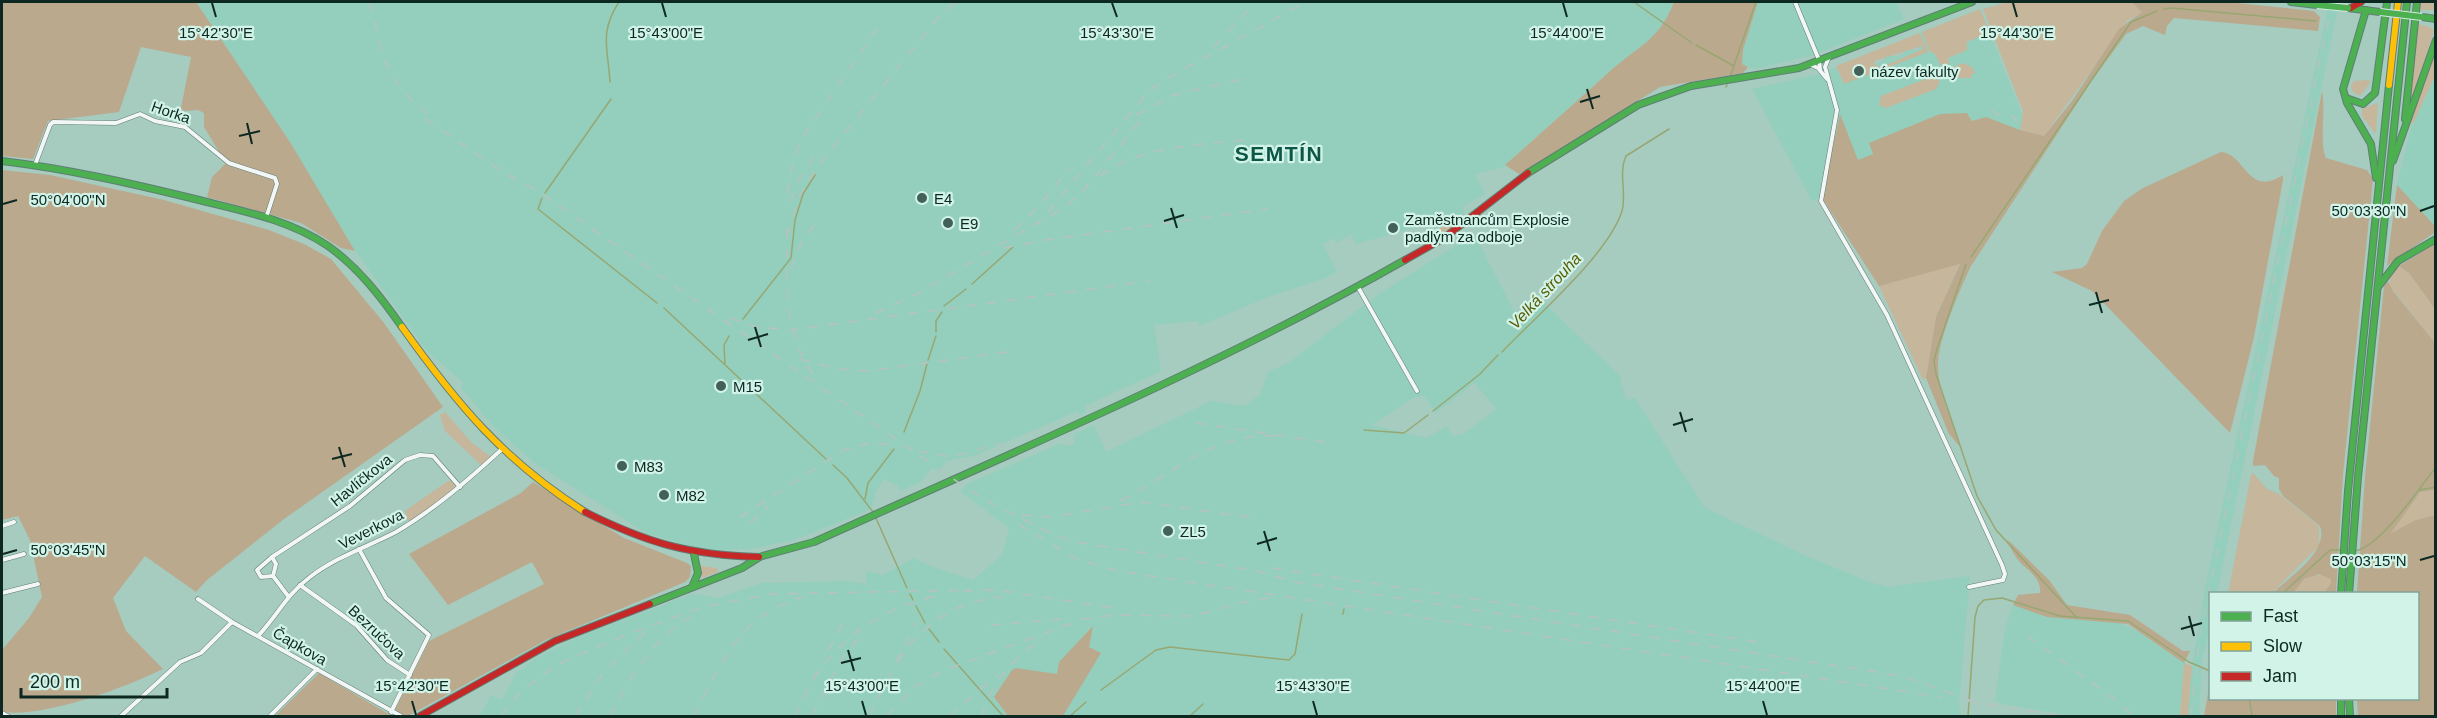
<svg xmlns="http://www.w3.org/2000/svg" width="2437" height="718" font-family="Arial,sans-serif">
<rect width="100%" height="100%" fill="#a6cbbf"/>
<g fill="#94cfbd" fill-rule="evenodd">
<path d="M196 2H1674L1666 22 1636 53 1614 67 1504 167 1475 174 1485 194 1463 206 1464 214 1356 244 1351 235 1336 243 1334 238 1323 244 1337 272 1323 279 1268 297 1199 326 1198 321 1154 325 1161 371 1085 406 1086 412 1080 415 1078 411 974 456 946 461 939 472 932 468 919 483 900 491 898 486 884 479 876 491 871 509 794 540 752 549 722 550 693 547 646 533 536 464 497 430 461 388 464 383 427 351 344 235 290 142Z"/>
<path d="M1758 2H1896L1904 19 1813 55 1755 69 1742 64 1741 58Z"/>
<path d="M2329 2H2339L2217 593 2210 594V630L2202 660 2199 716H2188L2191 672 2206 584Z"/>
<path d="M1980 9 2024 119 2032 132 1812 201 1752 89 1819 74Z"/>
<path d="M2435 76V226L2397 185 2410 132Z"/>
<path d="M1474 234 1514 311 1524 321 1543 302 1619 375 1626 400 1635 398 1704 507 1806 556 1870 582 1888 587 1970 576 1959 705 1961 716H480L491 695 502 700 517 672 536 658 581 636 692 594 718 598 761 583 846 581 866 584V571L883 575 914 558 930 566 973 580 1002 555 1009 528 961 492 967 484 1061 443 1067 446 1074 444V434L1094 425 1106 452 1211 401 1244 406 1260 395 1268 372 1288 363 1379 294ZM1474 383 1497 409 1463 434 1453 436 1446 426 1427 438 1372 425 1415 397 1424 396 1436 413Z"/>
<path d="M2013 605 2047 617 2118 622 2143 634 2184 663 2180 716H2073L2001 704 1995 701 2005 628Z"/>
</g>
<g fill="#c6b69c" fill-rule="evenodd">
<path d="M2008 2H2131L2142 12 2127 21 2044 136 2020 130 2023 111 1983 9Z"/>
<path d="M2420 2H2435V10H2419Z"/>
<path d="M1980 9 1988 28 1983 35 1967 42V50L1948 58 1949 64 1941 66 1935 54 1929 51 1922 32Z"/>
<path d="M2418 24 2430 27 2434 31 2409 108Z"/>
<path d="M1920 33 1928 52 1844 84 1836 66ZM1922 46 1923 49 1884 66H1876L1874 61Z"/>
<path d="M2435 48V76L2413 124 2410 120Z"/>
<path d="M1963 63 1972 67 1975 73 1971 75 1972 78H1946V70Z"/>
<path d="M1931 77H1936L1940 82 1936 89 1886 108 1879 105 1881 96Z"/>
<path d="M2369 80 2370 83 2360 96 2352 91 2351 85 2354 81Z"/>
<path d="M2378 103 2376 133H2375L2362 116V109Z"/>
<path d="M1454 223 1455 226 1431 242 1424 237 1425 235 1427 237 1440 232V228Z"/>
<path d="M1960 263 1936 317 1926 378 1923 380 1879 286Z"/>
<path d="M2399 266 2409 273 2435 309V343L2390 286V277Z"/>
<path d="M445 412 471 442 491 457 481 465 445 431 440 415Z"/>
<path d="M2253 473 2267 489 2279 494 2319 526V546L2272 593 2228 594 2251 475Z"/>
<path d="M448 481H453L455 485 453 491 412 521 407 520 405 511Z"/>
<path d="M2435 490V515L2416 520 2390 534 2420 491Z"/>
<path d="M701 566 717 568 718 572 702 578Z"/>
<path d="M2311 575H2325L2331 579V583L2324 593 2293 594 2298 584Z"/>
<path d="M2184 663 2192 666 2188 716H2180Z"/>
</g>
<g fill="#bba98e">
<path d="M2 2H196L290 142 355 251 341 248 301 223 207 197 212 177 226 163 204 127V113L198 110 184 111 181 108 191 57 141 47 119 112 48 121 33 159 2 156Z"/>
<path d="M1674 2H1758L1743 50 1742 64 1748 67 1743 73 1660 87 1519 174 1505 165C1540 134 1575 103 1609 72 1639 45 1658 42 1674 2Z"/>
<path d="M2131 2H2227L2314 11 2320 17 2318 31 2174 18 2167 26 2165 35 2143 26 2126 34 2093 79 1971 266C1960 289 1939 338 1938 363 1937 390 1953 422 1961 448L1949 434 1926 378 1936 317 1960 264 1879 286 1822 198 1840 114 1858 160 1873 154 1869 143 1940 114 1967 113 1972 121 1986 117 2020 130 2044 136 2072 101 2119 29 2142 12Z"/>
<path d="M2322 91C2326 111 2319 144 2326 158L2367 170 2373 179 2343 475 2336 593H2324L2331 583V579L2319 574 2304 579 2293 593H2273C2289 577 2329 552 2320 526L2283 496 2279 489V478L2274 476 2265 465 2253 466V461Z"/>
<path d="M2221 152C2246 154 2247 198 2283 175V180L2254 337 2230 433 2092 291 2052 272 2082 268 2087 264 2102 231 2124 201 2143 188Z"/>
<path d="M2 170 50 175 164 200 269 230 304 244 331 259 384 323 443 407 284 519 207 580 196 592 145 556 113 598 126 631 163 669C124 688 44 718 2 712V650L29 618 42 597 30 540 18 516 2 520Z"/>
<path d="M2397 185 2435 226V232L2387 266Z"/>
<path d="M2435 244V309L2409 273 2399 266Z"/>
<path d="M2388 281 2393 291 2435 343V490L2420 492 2391 533 2416 520 2435 515V716H2358L2357 699 2418 698V594L2357 593 2365 477 2384 286Z"/>
<path d="M533 482 624 538 687 563 691 566 690 577 685 582 546 640 408 716H275L319 673 392 716 429 641 544 584 532 562 448 605 409 554 521 493Z"/>
<path d="M2007 539 2049 580 2067 605 2130 615 2183 651H2190L2184 663 2128 624 2047 617 2013 605 2018 595 2040 593C2042 576 2024 569 2016 557 2012 552 2010 545 2007 539Z"/>
<path d="M1093 626 1089 647 1101 653 1063 716H1008L994 697 1012 670 1016 668 1057 674 1059 662Z"/>
<path d="M2210 683V698L2336 699V716H2204Z"/>
</g>
<g fill="none" stroke-linecap="round" stroke-linejoin="round">
<g stroke="#97a771" stroke-width="1.5">
<path d="M1634 2 1692 43"/>
<path d="M2164 9 2171 8 2316 21"/>
<path d="M1696 45 1734 66"/>
<path d="M1730 77 1756 2"/>
<path d="M610 82C608 49 599 32 619 2"/>
<path d="M1726 87 1727 85"/>
<path d="M545 193 611 99"/>
<path d="M542 198 538 209 657 303"/>
<path d="M1971 257 2131 22 2157 11"/>
<path d="M1966 264 1937 349 1934 361 1936 374 1977 496 1996 530 2077 618"/>
<path d="M972 284 1013 247"/>
<path d="M944 306 966 289"/>
<path d="M664 308 826 459"/>
<path d="M743 319 791 258 795 220 803 194 815 175"/>
<path d="M936 332V321L942 312"/>
<path d="M1502 352C1535 317 1608 255 1622 211 1627 193 1618 173 1626 156L1669 129"/>
<path d="M928 360 936 336"/>
<path d="M725 364 724 345 729 336"/>
<path d="M1433 411 1480 374 1498 355"/>
<path d="M1364 430 1404 433 1428 415"/>
<path d="M904 432 920 391 927 364"/>
<path d="M833 465 847 478 873 512"/>
<path d="M2419 490 2436 487"/>
<path d="M865 499 868 483 894 449"/>
<path d="M875 516 907 588"/>
<path d="M2353 551C2378 551 2420 487 2436 467"/>
<path d="M910 594 913 600"/>
<path d="M2282 594 2330 550H2343"/>
<path d="M916 606 925 623"/>
<path d="M1343 614 1344 609"/>
<path d="M929 629 939 642"/>
<path d="M944 649 1003 716"/>
<path d="M1101 690 1156 650 1170 647 1289 660 1295 654 1302 614"/>
<path d="M2249 698 2252 716"/>
<path d="M1070 716 1086 702"/>
<path d="M1190 716 1203 704"/>
<path d="M1968 716 1975 617 1978 606 1984 600 2002 598 2060 616 2128 621 2189 662 2210 671"/>
</g>
<defs>
<g id="street">
<path d="M1795 2 1819 60 1820 69"/>
<path d="M1829 57 1825 67 1837 110 1821 201 1887 315 2002 565 2005 574 2003 580 1969 587"/>
<path d="M1811 65 1818 68 1827 79"/>
<path d="M35 165 50 125 53 122 116 123 140 114 155 121 185 127 229 163 275 178 277 184 266 218"/>
<path d="M1358 287 1417 391"/>
<path d="M2 526 14 522"/>
<path d="M359 549 386 598 429 635 391 712"/>
<path d="M272 557 257 570 261 577 273 576"/>
<path d="M2 560 24 554"/>
<path d="M300 585 356 625 387 660 410 675"/>
<path d="M2 593 38 584"/>
<path d="M288 596 273 576 276 564 272 557 350 506 405 460 420 455 433 456 460 487"/>
<path d="M198 599 232 622 401 716"/>
<path d="M258 636C277 616 286 595 310 577 336 557 367 547 396 532 435 509 468 480 501 450"/>
<path d="M2 713 8 716"/>
<path d="M121 716 180 662 201 653 232 622"/>
<path d="M270 716 317 669"/>
</g>
<g id="fast">
<path d="M2291 2 2317 5"/>
<path d="M2348 8 2380 12"/>
<path d="M2366 10 2343 89 2347 103 2371 144 2376 178"/>
<path d="M2422 17 2436 19"/>
<path d="M2346 98 2363 104 2375 93 2387 2"/>
<path d="M2405 119 2417 2"/>
<path d="M2 161C69 169 134 184 199 200 243 211 290 220 328 246 358 267 381 297 402 327"/>
<path d="M2393 161 2436 40"/>
<path d="M1528 173 1638 105 1691 86 1799 68 1972 2"/>
<path d="M2378 287 2398 261 2436 239"/>
<path d="M759 557 814 542C1013 452 1215 368 1405 260"/>
<path d="M692 587 698 573 694 554"/>
<path d="M2341 594 2348 491 2389 85"/>
<path d="M2349 594 2358 477 2407 2"/>
<path d="M650 604 742 568 758 558"/>
<path d="M2341 698V716"/>
<path d="M2349 698 2350 716"/>
</g>
<g id="slow">
<path d="M2389 85 2398 2"/>
<path d="M402 327C457 404 503 460 585 512"/>
</g>
<g id="jam">
<path d="M2351 8 2361 2"/>
<path d="M1405 260 1444 238 1528 173"/>
<path d="M585 512C647 543 689 555 759 557"/>
<path d="M420 716 555 641 650 604"/>
</g>
</defs>
<use href="#street" stroke="#607e75" stroke-width="5"/>
<use href="#fast" stroke="#607e75" stroke-width="8"/>
<use href="#slow" stroke="#607e75" stroke-width="8"/>
<use href="#jam" stroke="#607e75" stroke-width="8"/>
<use href="#street" stroke="#f2f7f5" stroke-width="4"/>
<use href="#fast" stroke="#4caf50" stroke-width="6"/>
<use href="#slow" stroke="#ffc107" stroke-width="6"/>
<use href="#jam" stroke="#c62828" stroke-width="6"/>
<g stroke="#b8c2bf" stroke-width="1.5" stroke-dasharray="10 10" stroke-linecap="butt">
<path d="M369 2C375 18 377 35 382 51 390 81 411 103 436 120"/>
<path d="M1214 47 1250 8"/>
<path d="M1875 62 1919 48"/>
<path d="M1992 110 1996 114 2014 117 2018 124"/>
<path d="M1136 115 1174 95 1246 78"/>
<path d="M425 119 506 174 533 188 981 498 1050 533 1076 542 1256 571 1295 582 1883 673 1905 677 1975 702"/>
<path d="M1100 176C1142 144 1203 145 1254 139"/>
<path d="M787 193 794 157 801 140 883 20"/>
<path d="M791 202 798 181 814 156"/>
<path d="M1048 212 1149 91 1164 80 1306 2"/>
<path d="M787 229C787 282 782 337 818 381"/>
<path d="M1015 230 1038 207 1070 168"/>
<path d="M787 236 799 197 819 165 943 12 956 2"/>
<path d="M1004 248 1046 240 1268 209"/>
<path d="M791 269 802 241 820 218"/>
<path d="M876 313 917 294 1066 206 1084 190 1145 115"/>
<path d="M730 318 757 327 792 330 1149 281"/>
<path d="M800 359 837 369 868 371 1007 352"/>
<path d="M1196 423 1332 443"/>
<path d="M918 451 951 457 1002 443"/>
<path d="M1120 501C1176 473 1211 432 1279 436"/>
<path d="M1022 515 1051 517 1141 502 1255 518"/>
<path d="M740 517 844 450 874 442 900 447"/>
<path d="M750 523 768 506"/>
<path d="M1018 524 1077 559 1118 571 1941 697"/>
<path d="M1272 568 1764 643"/>
<path d="M963 591 997 590 1120 609"/>
<path d="M991 625 1071 618"/>
<path d="M2027 636 2116 700 2133 716"/>
<path d="M828 651 845 619"/>
<path d="M897 662C921 625 957 600 1002 597"/>
<path d="M813 679C847 631 883 609 939 595"/>
<path d="M1968 701 2061 716"/>
<path d="M501 716 520 692 556 665 625 635 703 607 770 594 970 590"/>
<path d="M575 716 603 673 646 631"/>
<path d="M610 716C629 680 654 635 693 616"/>
<path d="M694 716C721 663 739 615 803 597"/>
<path d="M795 716 817 672"/>
<path d="M812 716 841 660 861 635"/>
<path d="M869 716 917 622"/>
<path d="M887 716 913 688 942 671 1084 619 1112 615 1193 616 1240 603 1268 598"/>
<path d="M950 716 998 674"/>
<path d="M982 716C990 683 1016 656 1043 637"/>
<path d="M2191 716 2200 635 2332 2"/>
</g>
<defs>
<g id="fast-bridge">
<path d="M2317 5 2348 8"/>
<path d="M2380 12 2422 17"/>
</g>
</defs>
<use href="#fast-bridge" stroke="#d7e8e2" stroke-width="8" stroke-linecap="butt"/>
<use href="#fast-bridge" stroke="#4caf50" stroke-width="6"/>
</g>
<path fill="none" stroke="#0c2821" stroke-width="2" d="M212 3 216 17M662 3 666 17M1112 3 1117 17M1563 3 1567 17M2013 3 2017 17M1587 89 1593 109M1580 102 1600 96M247 123 252 144M239 136 260 131M3 204 17 200M1171 208 1177 228M2420 211 2434 206M1164 221 1184 215M2096 292 2102 313M2089 305 2109 300M755 327 761 347M748 340 768 334M1680 412 1686 432M1673 425 1693 419M339 447 345 467M332 459 352 454M1264 531 1270 551M1257 544 1277 538M3 554 17 550M2420 560 2434 556M2189 616 2194 636M2181 629 2202 623M848 650 854 671M841 663 861 658M412 701 416 715M862 701 866 715M1313 701 1317 715M1763 701 1767 715"/>
<g fill="#426158" stroke="#d2f3e8" stroke-width="2">
<circle cx="1859" cy="71" r="6"/>
<circle cx="922" cy="198" r="6"/>
<circle cx="948" cy="223" r="6"/>
<circle cx="1393" cy="228" r="6"/>
<circle cx="721" cy="386" r="6"/>
<circle cx="622" cy="466" r="6"/>
<circle cx="664" cy="495" r="6"/>
<circle cx="1168" cy="531" r="6"/>
</g>
<g text-anchor="middle" dominant-baseline="central" stroke-width="4.5" stroke-linejoin="round" paint-order="stroke">
<g font-size="15" fill="#0c2821" stroke="#d2f3e8" text-anchor="start">
<text x="1871" y="71">název fakulty</text>
<text x="934" y="198">E4</text>
<text x="1405" y="219">Zaměstnancům Explosie<tspan x="1405" dy="17">padlým za odboje</tspan></text>
<text x="960" y="223">E9</text>
<text x="733" y="386">M15</text>
<text x="634" y="466">M83</text>
<text x="676" y="495">M82</text>
<text x="1180" y="531">ZL5</text>
</g>
<g font-size="15" fill="#0c2821" stroke="#d2f3e8">
<text transform="translate(171 112) rotate(19)">Horka</text>
<text transform="translate(361 480) rotate(-39)">Havlíčkova</text>
<text transform="translate(371 529) rotate(-27)">Veverkova</text>
<text transform="translate(377 632) rotate(43)">Bezručova</text>
<text transform="translate(300 646) rotate(30)">Čapkova</text>
</g>
<g font-size="16" font-style="italic" fill="#585c03" stroke="#d2f3e8">
<text transform="translate(1545 291) rotate(-47)">Velká strouha</text>
</g>
<g font-size="21" font-weight="bold" letter-spacing="1.5" fill="#0c5645" stroke="#d2f3e8">
<text x="1279" y="153">SEMTÍN</text>
</g>
</g>
<g font-size="15" text-anchor="middle" fill="#0c2821" stroke="#d2f3e8" stroke-width="4.5" stroke-linejoin="round" paint-order="stroke">
<text x="216" y="38">15°42'30"E</text>
<text x="666" y="38">15°43'00"E</text>
<text x="1117" y="38">15°43'30"E</text>
<text x="1567" y="38">15°44'00"E</text>
<text x="2017" y="38">15°44'30"E</text>
<text x="68" y="205">50°04'00"N</text>
<text x="2369" y="216">50°03'30"N</text>
<text x="68" y="555">50°03'45"N</text>
<text x="2369" y="566">50°03'15"N</text>
<text x="412" y="691">15°42'30"E</text>
<text x="862" y="691">15°43'00"E</text>
<text x="1313" y="691">15°43'30"E</text>
<text x="1763" y="691">15°44'00"E</text>
</g>
<rect width="2437" height="718" fill="none" stroke="#0c2821" stroke-width="6"/>
<rect x="2209" y="592" width="210" height="108" fill="#d2f3e8" stroke="#83a298" stroke-width="1.5"/>
<rect x="2221" y="612" width="30" height="9" fill="#4caf50" stroke="#83a298" stroke-width="1.5"/>
<text x="2263" y="622" font-size="18" fill="#0c2821">Fast</text>
<rect x="2221" y="642" width="30" height="9" fill="#ffc107" stroke="#83a298" stroke-width="1.5"/>
<text x="2263" y="652" font-size="18" fill="#0c2821">Slow</text>
<rect x="2221" y="672" width="30" height="9" fill="#c62828" stroke="#83a298" stroke-width="1.5"/>
<text x="2263" y="682" font-size="18" fill="#0c2821">Jam</text>
<path d="M21 688v9h146v-9" fill="none" stroke="#0c2821" stroke-width="3"/>
<text x="30" y="688" font-size="18" fill="#0c2821" stroke="#d2f3e8" stroke-width="4.5" paint-order="stroke">200 m</text>
</svg>
